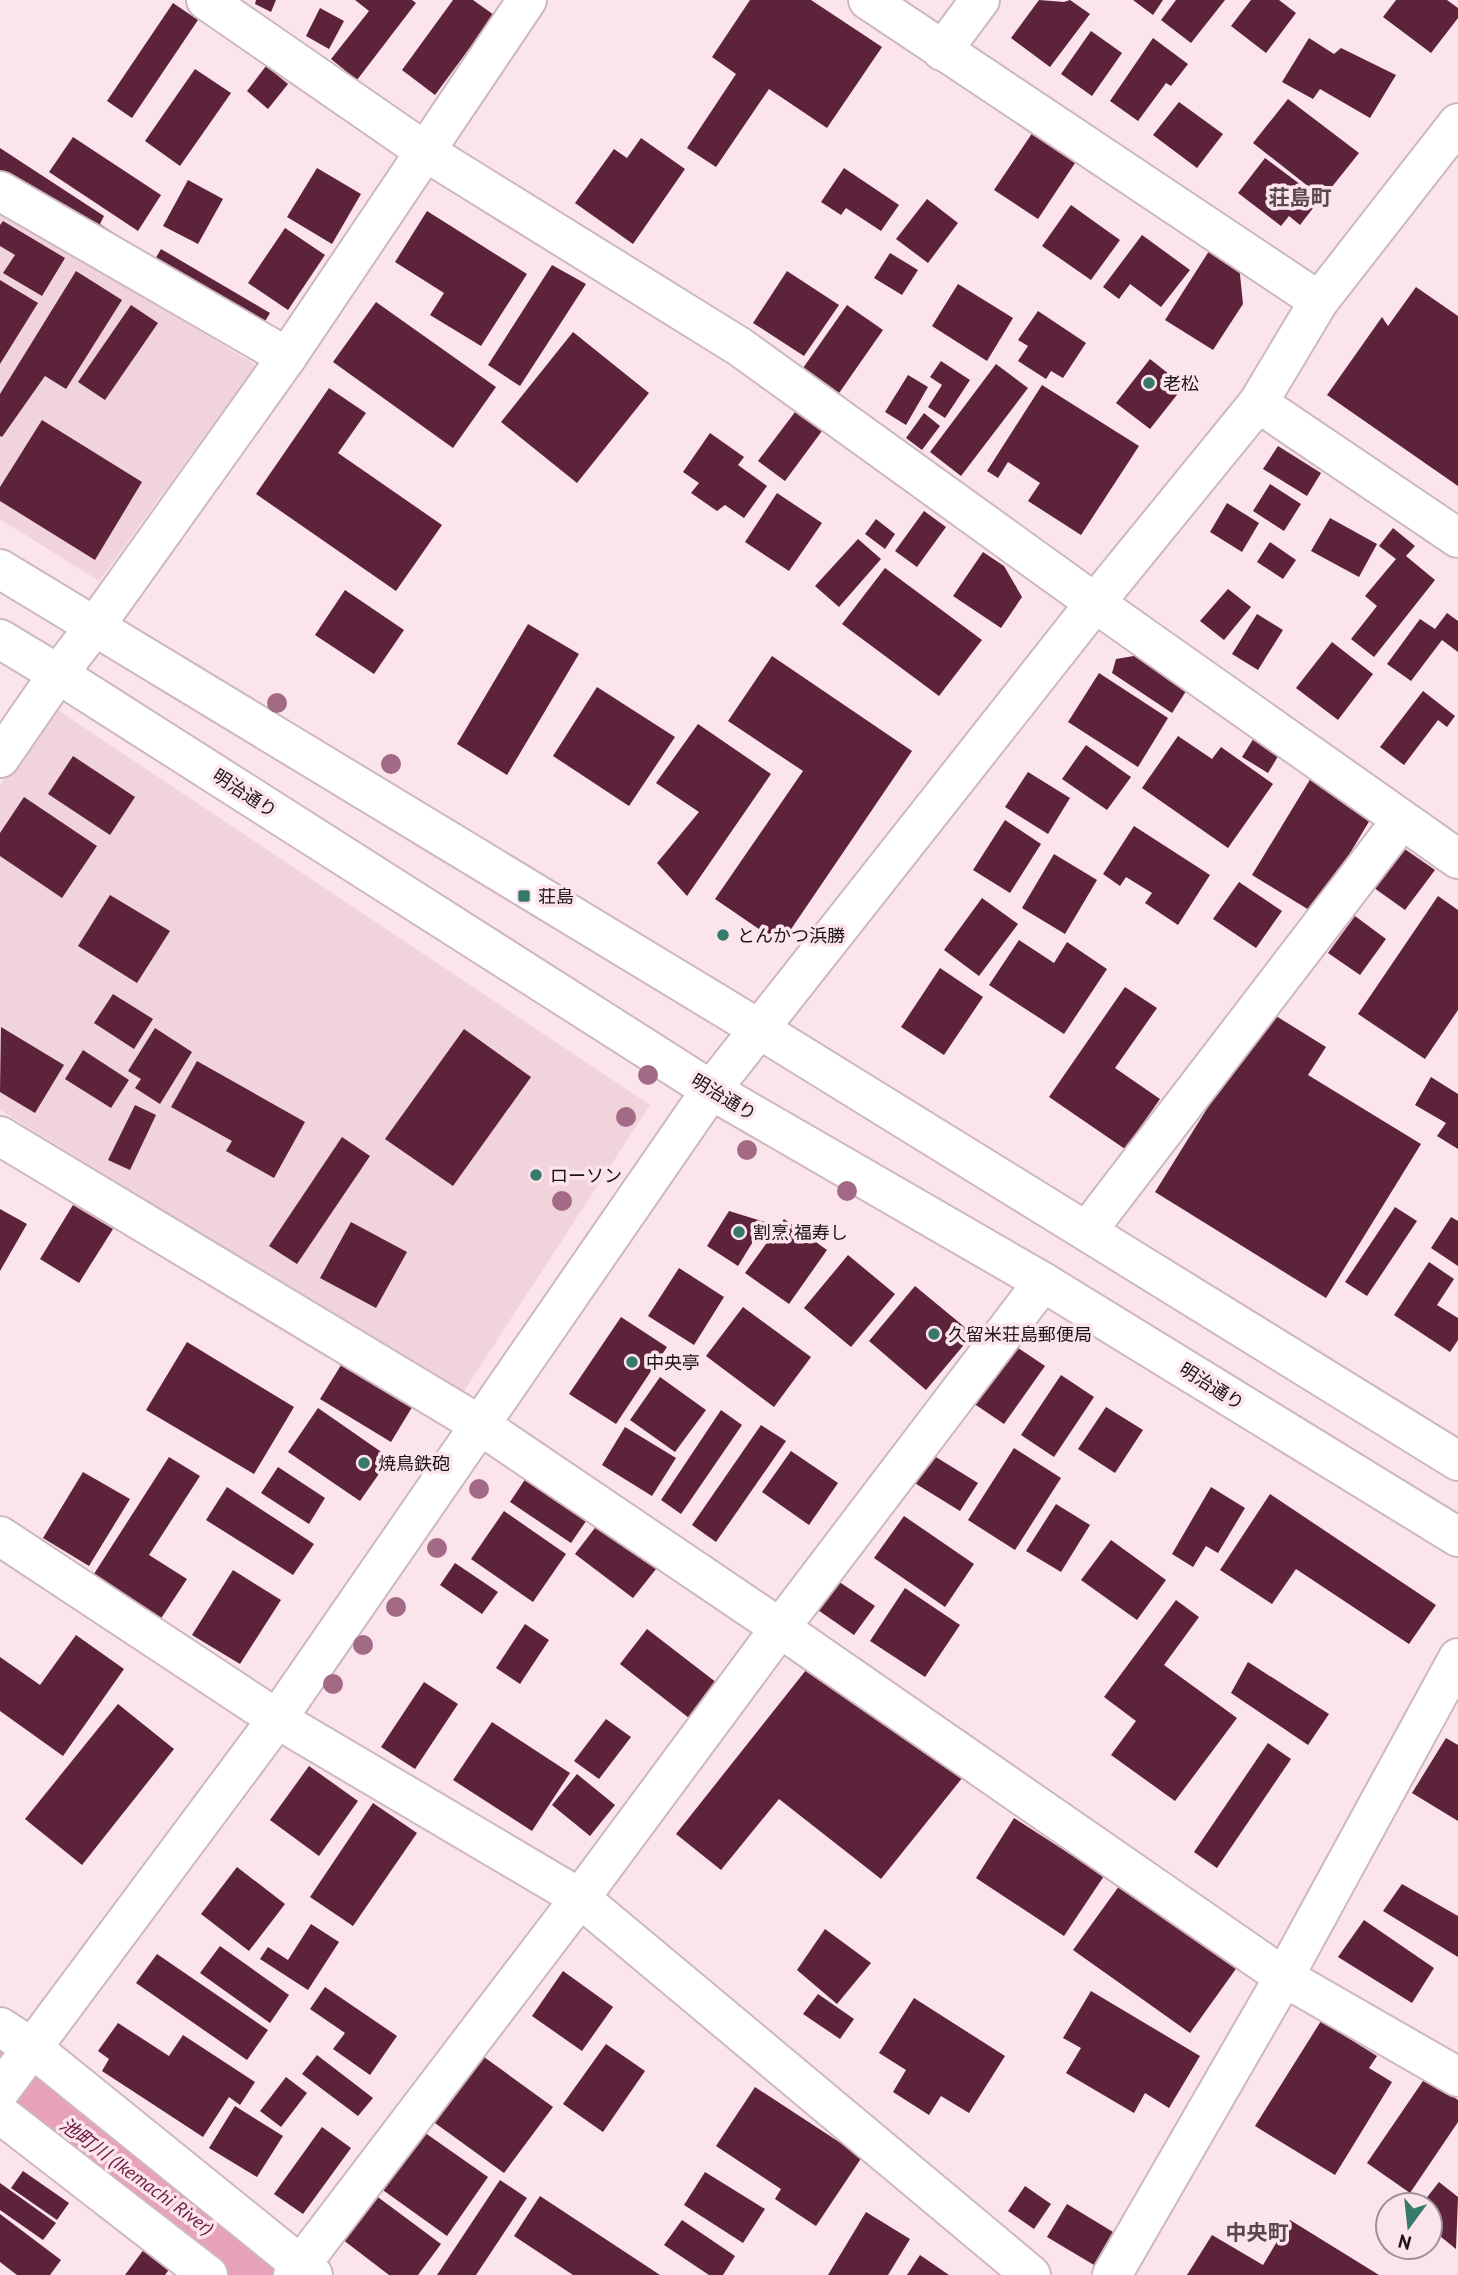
<svg xmlns="http://www.w3.org/2000/svg" width="1458" height="2275" font-family="'PT Sans','Noto Sans JP',sans-serif">
<rect width="100%" height="100%" fill="#fbe4eb"/>
<g fill="#f1d3dc">
<path d="M0 212 256 365 99 581 0 519Z"/>
<path d="M53 707 650 1105 462 1394 0 1110V785Z"/>
</g>
<g fill="none" stroke-linecap="round" stroke-linejoin="round">
<path stroke="#e8a1ba" stroke-width="77" d="M0 2076 66 2121 275 2275"/>
</g>
<g fill="#5d233b">
<path d="M256 0H276L271 12 255 4Z"/>
<path d="M355 0H412L416 3 357 80 331 59 369 11Z"/>
<path d="M453 0H473L494 15 435 95 402 70Z"/>
<path d="M750 0H811L882 47 827 128 769 89 716 167 687 148 736 74 712 57Z"/>
<path d="M1039 0 1064 2 1070 0 1090 14 1050 67 1011 38Z"/>
<path d="M1133 0H1163L1153 15Z"/>
<path d="M1176 0H1225L1191 43 1161 20Z"/>
<path d="M1251 0H1279L1296 13 1266 53 1231 26Z"/>
<path d="M1396 0H1447L1458 8V18L1431 53 1383 17Z"/>
<path d="M173 3 198 20 132 118 107 101Z"/>
<path d="M320 8 344 21 329 49 306 36Z"/>
<path d="M1091 31 1122 53 1092 96 1061 74Z"/>
<path d="M1153 38 1188 64 1171 86 1166 83 1138 121 1110 101Z"/>
<path d="M1309 38 1334 54 1341 48 1396 75 1370 118 1320 89 1313 99 1282 82Z"/>
<path d="M266 66 288 84 268 109 247 91Z"/>
<path d="M195 69 231 93 180 166 145 141Z"/>
<path d="M1288 99 1359 153 1323 198 1253 143Z"/>
<path d="M1179 102 1223 134 1197 168 1153 135Z"/>
<path d="M1037 126 1081 154 1038 219 994 190Z"/>
<path d="M73 137 161 195 138 231 49 172Z"/>
<path d="M641 138 685 169 633 244 575 203 614 149 627 158Z"/>
<path d="M0 148 104 216 100 224 135 247 121 270 0 192Z"/>
<path d="M1265 158 1320 199 1300 225 1289 216 1281 226 1238 193Z"/>
<path d="M317 168 361 194 332 244 287 217Z"/>
<path d="M844 168 899 205 881 231 846 208 841 215 821 202Z"/>
<path d="M188 180 223 199 198 244 163 226Z"/>
<path d="M927 199 958 223 928 263 896 239Z"/>
<path d="M1071 205 1120 240 1091 280 1042 246Z"/>
<path d="M427 211 527 274 481 346 430 315 444 293 395 262Z"/>
<path d="M3 221 65 258 42 296 3 273 15 255 0 246V225Z"/>
<path d="M285 228 325 255 288 310 248 283Z"/>
<path d="M1142 235 1190 270 1161 307 1130 284 1119 299 1103 287Z"/>
<path d="M1211 248 1239 265 1243 304 1213 350 1165 320Z"/>
<path d="M161 249 270 313 250 346 142 281Z"/>
<path d="M890 253 918 270 902 295 874 278Z"/>
<path d="M552 265 586 284 520 386 488 365Z"/>
<path d="M76 271 122 300 66 389 45 376 2 437 0 436V394Z"/>
<path d="M787 271 839 305 804 356 753 323Z"/>
<path d="M0 280 38 303 0 364Z"/>
<path d="M958 284 1013 318 987 361 932 326Z"/>
<path d="M1416 287 1458 316V486L1327 395 1382 317 1388 326Z"/>
<path d="M376 302 496 387 453 448 333 362Z"/>
<path d="M131 305 158 323 105 400 78 382Z"/>
<path d="M847 305 883 330 837 396 801 371Z"/>
<path d="M1038 311 1086 343 1063 378 1051 371 1046 379 1018 361 1028 346 1018 340Z"/>
<path d="M573 332 649 393 577 483 501 422Z"/>
<path d="M1150 359 1184 386 1150 429 1116 403Z"/>
<path d="M941 361 970 380 945 418 928 407 942 385 930 377Z"/>
<path d="M996 364 1028 388 961 476 930 452Z"/>
<path d="M908 375 928 387 906 425 885 412Z"/>
<path d="M1042 385 1139 446 1081 535 1028 501 1040 483 1008 462 998 478 987 471Z"/>
<path d="M329 388 366 413 338 453 442 525 396 591 256 494Z"/>
<path d="M795 412 822 431 785 481 758 461Z"/>
<path d="M924 413 940 426 922 450 906 438Z"/>
<path d="M42 420 142 482 95 560 0 501V487Z"/>
<path d="M710 433 744 457 738 465 767 486 744 518 725 505 717 511 691 493 699 483 683 472Z"/>
<path d="M1278 446 1321 473 1307 496 1263 469Z"/>
<path d="M1270 484 1301 504 1284 531 1253 511Z"/>
<path d="M777 493 822 523 789 571 745 542Z"/>
<path d="M1227 503 1259 523 1242 552 1210 532Z"/>
<path d="M924 511 946 527 917 567 895 551Z"/>
<path d="M1330 518 1377 544 1359 577 1311 551Z"/>
<path d="M876 519 895 534 885 549 865 534Z"/>
<path d="M1393 528 1415 546 1406 556 1435 580 1374 657 1351 639 1377 606 1365 596 1396 559 1379 546Z"/>
<path d="M858 539 881 559 839 607 815 586Z"/>
<path d="M1270 542 1296 560 1283 579 1257 562Z"/>
<path d="M983 552 1004 566 1022 597 1001 628 953 596Z"/>
<path d="M885 568 982 640 939 696 842 624Z"/>
<path d="M1228 589 1251 607 1224 640 1200 621Z"/>
<path d="M345 590 404 630 374 674 315 635Z"/>
<path d="M1447 613 1458 621V652L1442 640 1411 681 1387 664 1420 619 1435 629Z"/>
<path d="M1257 614 1283 630 1258 670 1232 654Z"/>
<path d="M528 624 579 654 507 775 457 744Z"/>
<path d="M1332 642 1373 674 1338 720 1296 688Z"/>
<path d="M1146 654 1190 685 1172 713 1112 673 1116 659Z"/>
<path d="M772 656 912 751 781 944 715 899 803 771 728 721Z"/>
<path d="M1099 673 1168 718 1138 767 1068 722Z"/>
<path d="M597 687 675 737 629 806 553 756Z"/>
<path d="M1423 691 1455 716 1447 727 1438 720 1404 765 1380 747Z"/>
<path d="M698 724 771 774 687 896 657 863 699 812 656 783Z"/>
<path d="M1257 733 1283 748 1268 773 1242 757Z"/>
<path d="M1178 736 1212 759 1221 747 1273 784 1228 848 1142 788Z"/>
<path d="M1086 745 1131 777 1107 810 1062 779Z"/>
<path d="M73 756 135 797 110 835 48 794Z"/>
<path d="M1028 772 1070 798 1048 834 1005 807Z"/>
<path d="M1314 773 1376 810 1314 913 1252 875Z"/>
<path d="M24 797 97 846 62 898 0 856V833Z"/>
<path d="M1005 820 1041 844 1010 893 973 870Z"/>
<path d="M1134 826 1210 875 1178 925 1145 903 1152 893 1126 877 1120 886 1103 874Z"/>
<path d="M1399 845 1435 870 1405 910 1370 885Z"/>
<path d="M1054 854 1097 880 1065 934 1022 908Z"/>
<path d="M1239 882 1282 911 1256 948 1213 919Z"/>
<path d="M110 895 170 931 137 983 78 946Z"/>
<path d="M1438 896 1458 910V1010L1425 1059 1358 1014Z"/>
<path d="M982 898 1018 924 979 976 944 950Z"/>
<path d="M1355 916 1386 939 1360 975 1328 953Z"/>
<path d="M1019 940 1054 963 1067 942 1107 969 1064 1034 989 985Z"/>
<path d="M940 968 983 997 944 1055 901 1027Z"/>
<path d="M1125 987 1157 1008 1115 1068 1160 1099 1125 1149 1049 1097Z"/>
<path d="M113 994 153 1019 134 1049 94 1023Z"/>
<path d="M1268 1011 1326 1047 1308 1075 1421 1144 1326 1298 1155 1192Z"/>
<path d="M1 1027 64 1065 35 1113 0 1092Z"/>
<path d="M155 1028 192 1052 160 1104 135 1088 141 1079 128 1071Z"/>
<path d="M464 1029 531 1077 453 1186 385 1139Z"/>
<path d="M83 1050 129 1080 111 1108 65 1079Z"/>
<path d="M197 1061 305 1122 274 1178 226 1151 232 1141 171 1107Z"/>
<path d="M1431 1077 1458 1094V1149L1437 1136 1446 1123 1415 1105Z"/>
<path d="M135 1105 156 1115 130 1170 108 1160Z"/>
<path d="M342 1137 370 1156 297 1264 269 1246Z"/>
<path d="M73 1205 113 1229 79 1283 40 1259Z"/>
<path d="M1395 1207 1417 1221 1367 1296 1345 1282Z"/>
<path d="M0 1209 27 1224 0 1271Z"/>
<path d="M729 1211 765 1222 738 1266 707 1246Z"/>
<path d="M1451 1217 1458 1221V1266L1431 1248Z"/>
<path d="M784 1219 827 1250 789 1304 745 1273Z"/>
<path d="M351 1222 407 1252 376 1308 320 1278Z"/>
<path d="M848 1255 895 1294 851 1347 804 1308Z"/>
<path d="M1429 1262 1454 1279 1437 1305 1458 1318V1340L1450 1352 1394 1315Z"/>
<path d="M679 1268 724 1297 694 1345 648 1316Z"/>
<path d="M915 1286 973 1334 926 1390 869 1341Z"/>
<path d="M743 1307 811 1357 774 1407 706 1356Z"/>
<path d="M621 1317 667 1347 616 1424 569 1394Z"/>
<path d="M187 1342 294 1407 254 1474 146 1410Z"/>
<path d="M1011 1343 1045 1366 1004 1424 970 1401Z"/>
<path d="M343 1362 414 1404 391 1442 320 1399Z"/>
<path d="M1061 1375 1094 1397 1054 1457 1021 1435Z"/>
<path d="M660 1377 706 1410 675 1452 630 1420Z"/>
<path d="M1106 1407 1143 1430 1115 1473 1078 1449Z"/>
<path d="M318 1408 390 1458 360 1501 288 1452Z"/>
<path d="M721 1410 742 1425 681 1514 661 1500Z"/>
<path d="M761 1425 786 1441 716 1542 692 1525Z"/>
<path d="M625 1427 676 1458 652 1496 602 1465Z"/>
<path d="M1014 1448 1061 1478 1015 1550 968 1520Z"/>
<path d="M791 1451 838 1483 809 1525 762 1492Z"/>
<path d="M931 1454 978 1483 960 1511 913 1482Z"/>
<path d="M169 1457 200 1476 149 1555 187 1579 160 1620 92 1577Z"/>
<path d="M278 1467 325 1498 309 1524 261 1493Z"/>
<path d="M532 1469 593 1511 571 1543 510 1502Z"/>
<path d="M83 1472 130 1499 89 1566 43 1538Z"/>
<path d="M227 1487 314 1544 293 1575 206 1520Z"/>
<path d="M1211 1487 1245 1508 1218 1553 1206 1546 1193 1567 1172 1554Z"/>
<path d="M1270 1494 1436 1605 1409 1644 1296 1569 1272 1604 1220 1570Z"/>
<path d="M1056 1504 1090 1525 1061 1572 1026 1551Z"/>
<path d="M504 1511 566 1554 533 1602 471 1559Z"/>
<path d="M904 1516 974 1564 945 1607 874 1558Z"/>
<path d="M601 1520 660 1564 633 1598 575 1554Z"/>
<path d="M1111 1540 1166 1580 1137 1620 1081 1580Z"/>
<path d="M455 1563 498 1592 482 1614 440 1585Z"/>
<path d="M233 1570 281 1600 240 1664 192 1635Z"/>
<path d="M835 1579 875 1606 854 1635 815 1608Z"/>
<path d="M905 1588 960 1625 925 1677 870 1641Z"/>
<path d="M1176 1600 1199 1617 1164 1665 1237 1718 1175 1801 1111 1755 1136 1721 1104 1697Z"/>
<path d="M525 1624 549 1640 520 1684 496 1668Z"/>
<path d="M647 1629 717 1683 689 1718 620 1664Z"/>
<path d="M76 1635 124 1669 63 1756 0 1711V1657L40 1685Z"/>
<path d="M814 1660 963 1777 881 1879 779 1799 721 1870 676 1834Z"/>
<path d="M1248 1662 1329 1714 1308 1745 1231 1693Z"/>
<path d="M424 1682 458 1704 415 1769 381 1747Z"/>
<path d="M118 1704 174 1749 82 1865 25 1819Z"/>
<path d="M606 1719 631 1737 599 1779 574 1761Z"/>
<path d="M492 1722 570 1773 532 1831 453 1780Z"/>
<path d="M1446 1738 1458 1745V1821L1412 1793Z"/>
<path d="M1268 1743 1291 1759 1217 1868 1194 1852Z"/>
<path d="M309 1766 358 1801 319 1856 270 1820Z"/>
<path d="M577 1774 615 1805 590 1836 552 1805Z"/>
<path d="M373 1803 417 1833 353 1926 310 1897Z"/>
<path d="M1014 1818 1104 1876 1064 1936 976 1878Z"/>
<path d="M237 1867 285 1904 249 1951 201 1914Z"/>
<path d="M1122 1882 1238 1966 1190 2033 1073 1950Z"/>
<path d="M1402 1884 1458 1916V1957L1383 1911Z"/>
<path d="M1364 1920 1434 1968 1412 2003 1338 1957Z"/>
<path d="M311 1924 339 1942 308 1990 260 1959 268 1947 288 1960Z"/>
<path d="M825 1929 871 1963 837 2004 797 1970Z"/>
<path d="M220 1946 289 1995 270 2023 200 1973Z"/>
<path d="M157 1954 268 2030 247 2060 136 1983Z"/>
<path d="M563 1971 613 2007 582 2051 532 2016Z"/>
<path d="M325 1987 397 2036 370 2075 333 2049 345 2033 310 2009Z"/>
<path d="M1091 1991 1200 2056 1169 2108 1145 2093 1134 2113 1066 2073 1081 2048 1063 2038Z"/>
<path d="M818 1994 854 2019 840 2039 803 2014Z"/>
<path d="M914 1998 1005 2056 969 2113 941 2096 929 2115 893 2092 906 2070 879 2053Z"/>
<path d="M1321 2021 1377 2056 1369 2068 1392 2082 1335 2175 1255 2126Z"/>
<path d="M118 2023 169 2056 183 2035 255 2082 240 2105 229 2097 203 2137 102 2071 109 2059 98 2051Z"/>
<path d="M606 2044 645 2071 603 2132 563 2104Z"/>
<path d="M317 2055 373 2098 358 2116 302 2074Z"/>
<path d="M484 2057 553 2107 504 2173 435 2123Z"/>
<path d="M286 2077 307 2093 281 2127 260 2111Z"/>
<path d="M1425 2078 1458 2100V2122L1410 2193 1367 2163Z"/>
<path d="M755 2087 862 2157 816 2226 775 2199 781 2189 716 2146Z"/>
<path d="M235 2106 283 2136 257 2177 209 2148Z"/>
<path d="M322 2127 351 2148 303 2214 274 2194Z"/>
<path d="M421 2130 488 2177 447 2236 380 2188Z"/>
<path d="M23 2171 69 2203 57 2220 11 2188Z"/>
<path d="M705 2172 765 2209 743 2243 684 2205Z"/>
<path d="M500 2180 527 2198 476 2275H437Z"/>
<path d="M1439 2182 1458 2197 1456 2249 1430 2228V2205H1421Z"/>
<path d="M0 2183 56 2223 43 2240 0 2210Z"/>
<path d="M1025 2186 1051 2204 1034 2229 1008 2211Z"/>
<path d="M371 2192 441 2244 418 2275H389L338 2236Z"/>
<path d="M540 2196 660 2275H573L514 2236Z"/>
<path d="M1067 2204 1113 2232 1094 2265 1047 2237Z"/>
<path d="M866 2212 910 2239 888 2275H828Z"/>
<path d="M0 2214 61 2260 50 2275H17L0 2262Z"/>
<path d="M682 2220 735 2256 723 2275H709L664 2245Z"/>
<path d="M1290 2220 1379 2275H1187L1212 2235 1263 2265Z"/>
<path d="M147 2245 173 2264 165 2275H125Z"/>
<path d="M920 2255 949 2275H907Z"/>
</g>
<g fill="none" stroke-linecap="round" stroke-linejoin="round">
<defs>
<g id="minor">
<path d="M206 0 426 152 740 347 1095 603 1458 859"/>
<path d="M868 0 1319 301"/>
<path d="M942 51 980 0"/>
<path d="M0 191 287 357"/>
<path d="M1258 403 1458 538"/>
<path d="M95 626 287 357 527 0"/>
<path d="M0 1136 480 1425 780 1628 1284 1977 1458 2077"/>
<path d="M1087 1231 1401 821"/>
<path d="M0 1536 277 1719 580 1898 1031 2275"/>
<path d="M0 2027 31 2047 313 2275"/>
<path d="M0 2114 208 2275"/>
<path d="M293 2275 580 1898 780 1628 1043 1282"/>
<path d="M1112 2275 1284 1977 1458 1658"/>
</g>
<g id="tertiary">
<path d="M0 758 58 674 95 626"/>
<path d="M0 2091 277 1719 711 1090 1095 603 1258 403 1319 301 1458 123"/>
</g>
<g id="secondary">
<path d="M0 569 759 1029 1458 1461"/>
<path d="M0 639 58 674 711 1090 1043 1282 1458 1537"/>
</g>
</defs>
<use href="#minor" stroke="#ceb8bf" stroke-width="42"/>
<use href="#tertiary" stroke="#ceb8bf" stroke-width="42"/>
<use href="#secondary" stroke="#ceb8bf" stroke-width="42"/>
<use href="#minor" stroke="#fff" stroke-width="38"/>
<use href="#tertiary" stroke="#fff" stroke-width="38"/>
<use href="#secondary" stroke="#fff" stroke-width="38"/>
</g>
<g fill="#a36a85">
<circle cx="277" cy="703" r="10"/>
<circle cx="391" cy="764" r="10"/>
<circle cx="648" cy="1075" r="10"/>
<circle cx="626" cy="1117" r="10"/>
<circle cx="747" cy="1150" r="10"/>
<circle cx="847" cy="1191" r="10"/>
<circle cx="562" cy="1201" r="10"/>
<circle cx="479" cy="1489" r="10"/>
<circle cx="437" cy="1548" r="10"/>
<circle cx="396" cy="1607" r="10"/>
<circle cx="363" cy="1645" r="10"/>
<circle cx="333" cy="1684" r="10"/>
</g>
<g fill="#37796b" stroke="#fbe4eb" stroke-width="2.5">
<circle cx="1149" cy="383" r="7"/>
<rect x="517" y="889" width="14" height="14" rx="3.5"/>
<circle cx="723" cy="935" r="7"/>
<circle cx="536" cy="1175" r="7"/>
<circle cx="739" cy="1232" r="7"/>
<circle cx="934" cy="1334" r="7"/>
<circle cx="632" cy="1362" r="7"/>
<circle cx="364" cy="1463" r="7"/>
</g>
<g text-anchor="middle" dominant-baseline="central" stroke-width="7" stroke-linejoin="round" paint-order="stroke">
<g font-size="18" fill="#1b1315" stroke="#fbe4eb" text-anchor="start">
<text x="1163" y="383">老松</text>
<text x="538" y="896">荘島</text>
<text x="737" y="935">とんかつ浜勝</text>
<text x="550" y="1175">ローソン</text>
<text x="753" y="1232">割烹 福寿し</text>
<text x="948" y="1334">久留米荘島郵便局</text>
<text x="646" y="1362">中央亭</text>
<text x="378" y="1463">焼鳥鉄砲</text>
</g>
<g font-size="18" fill="#1b1315" stroke="#fbe4eb">
<text transform="translate(245 793) rotate(33)">明治通り</text>
<text transform="translate(724 1097) rotate(31)">明治通り</text>
<text transform="translate(1212 1386) rotate(32)">明治通り</text>
</g>
<g font-size="19" font-style="italic" fill="#69173d" stroke="#fbe4eb">
<text transform="translate(137 2176) rotate(36)">池町川 (Ikemachi River)</text>
</g>
<g font-size="21" font-weight="bold" fill="#59474d" stroke="#fbe4eb">
<text x="1300" y="197">荘島町</text>
<text x="1257" y="2232">中央町</text>
</g>
</g>
<g transform="translate(1409 2226) rotate(195)"><circle r="33" fill="#fbe4eb" stroke="#a19095" stroke-width="2"/>
<path d="M0-5L12 26L0 18L-12 26Z" fill="#37796b"/>
<text y="-10" font-size="19" font-weight="bold" text-anchor="middle" fill="#1b1315">N</text>
</g>
</svg>
